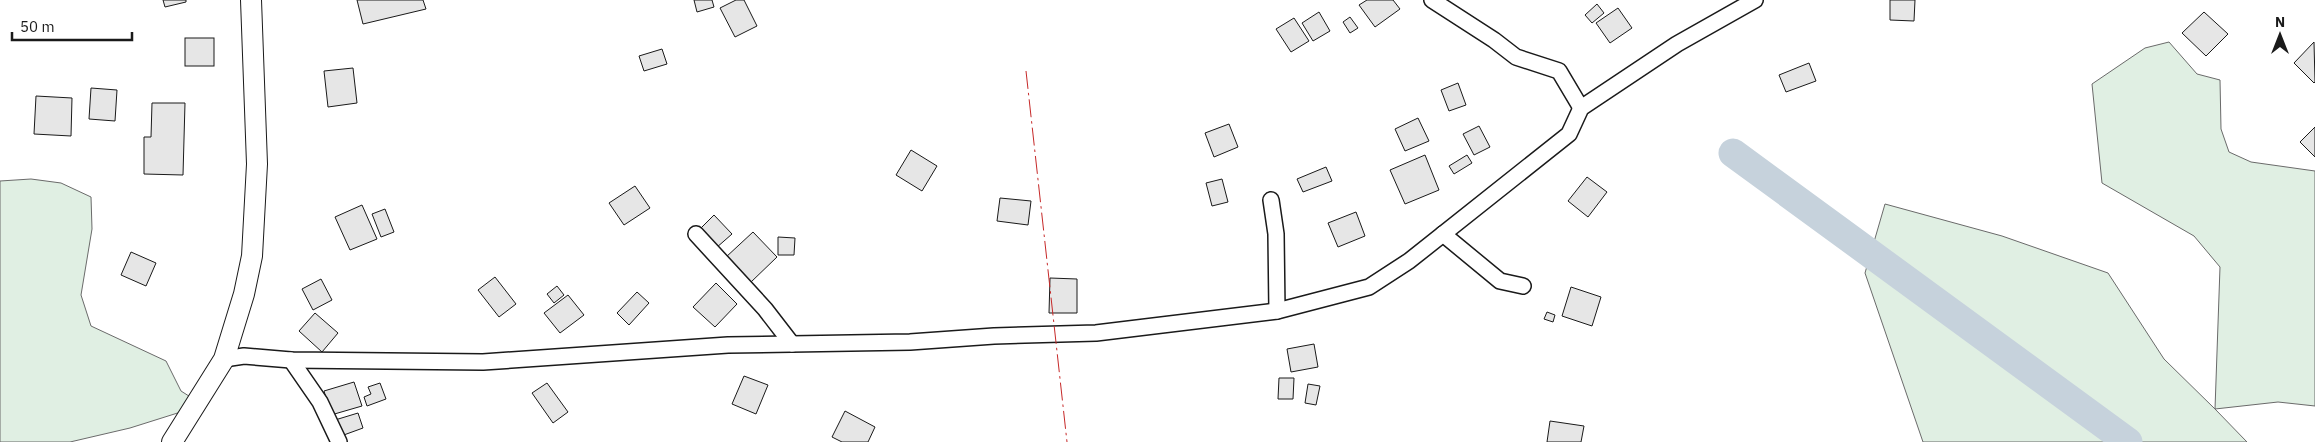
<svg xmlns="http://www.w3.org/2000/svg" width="2315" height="442" font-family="'IBM Plex Sans',sans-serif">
<rect width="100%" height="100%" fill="#fff"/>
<g fill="#e0efe3" stroke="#6a6a6a">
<path d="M2169 42 2197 74 2220 80 2221 129 2229 152 2251 162 2315 171V406L2278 402 2215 409 2247 442H1923L1865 273 1885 204 2002 236 2108 273 2164 359 2215 409 2220 267 2194 236 2102 183 2092 84 2145 48Z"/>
<path d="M31 179 61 183 91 197 92 229 81 295 91 326 166 361 181 391 203 405 130 428 70 442H0V181Z"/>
</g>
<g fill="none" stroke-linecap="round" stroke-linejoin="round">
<path stroke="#c6d2dc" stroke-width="29" d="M1733 153 2128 442"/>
</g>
<g fill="#e6e6e6" stroke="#1a1a1a">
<path d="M163 0H186V2L165 7Z"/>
<path d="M357 0H423L426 9 363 24Z"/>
<path d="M694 0H712L714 7 697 12Z"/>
<path d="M736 0H744L757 26 735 37 720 8Z"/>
<path d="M1367 0H1393L1400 9 1375 27 1359 5Z"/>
<path d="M1890 0H1915L1914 21 1890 20Z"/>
<path d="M1597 4 1604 13 1592 23 1585 15Z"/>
<path d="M1618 8 1632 28 1610 43 1596 23Z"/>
<path d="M1319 12 1330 31 1313 41 1302 23Z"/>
<path d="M2204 12 2228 34 2206 56 2182 33Z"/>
<path d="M1350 17 1358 28 1350 33 1343 22Z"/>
<path d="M1294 18 1309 41 1291 52 1276 29Z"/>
<rect x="185" y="38" width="29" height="28"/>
<path d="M2314 42 2315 82 2314 83 2294 63Z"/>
<path d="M662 49 667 64 644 71 639 56Z"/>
<path d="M1809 63 1816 81 1786 92 1779 75Z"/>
<path d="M353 68 357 103 328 107 324 71Z"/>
<path d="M1458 83 1466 105 1449 111 1441 90Z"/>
<path d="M91 88 117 90 115 121 89 119Z"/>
<path d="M36 96 72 98 71 136 34 134Z"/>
<path d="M152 103H185L183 175 144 174V137H151Z"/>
<path d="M1418 118 1429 141 1405 151 1395 129Z"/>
<path d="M1229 124 1238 147 1214 157 1205 133Z"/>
<path d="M1479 126 1490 147 1474 155 1463 134Z"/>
<path d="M2315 127V157L2300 142Z"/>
<path d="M911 150 937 166 922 191 896 175Z"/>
<path d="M1425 155 1439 190 1405 204 1390 170Z"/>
<path d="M1467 155 1472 163 1454 174 1449 166Z"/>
<path d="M1326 167 1332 181 1303 192 1297 179Z"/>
<path d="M1587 177 1607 192 1588 217 1568 201Z"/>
<path d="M1222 179 1228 202 1212 206 1206 183Z"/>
<path d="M635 186 650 208 624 225 609 203Z"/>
<path d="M1000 198 1031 201 1028 225 997 221Z"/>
<path d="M362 205 377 239 350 250 335 217Z"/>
<path d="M385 209 394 232 381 237 372 214Z"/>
<path d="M1356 212 1365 236 1338 247 1328 223Z"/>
<path d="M714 215 732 234 716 248 699 230Z"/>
<path d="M753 232 777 257 750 283 725 258Z"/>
<path d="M778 237 795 238 794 255H778Z"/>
<path d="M131 252 156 263 146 286 121 275Z"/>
<path d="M495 277 516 304 499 317 478 290Z"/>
<path d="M1050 278 1077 279V313H1049Z"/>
<path d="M321 279 332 300 313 310 302 289Z"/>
<path d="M716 283 737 304 715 327 693 307Z"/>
<path d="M557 286 564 295 554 303 547 294Z"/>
<path d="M1571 287 1601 297 1592 326 1562 316Z"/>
<path d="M637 292 649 303 629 325 617 313Z"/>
<path d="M568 295 584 315 560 333 544 313Z"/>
<path d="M1547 312 1555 315 1553 322 1544 319Z"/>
<path d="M315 313 338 333 322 352 299 331Z"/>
<path d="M1314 344 1318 367 1291 372 1287 349Z"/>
<path d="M744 376 768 385 756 414 732 404Z"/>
<path d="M1279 378H1294L1293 399H1278Z"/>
<path d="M354 382 362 406 331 415 324 391Z"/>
<path d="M380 383 386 399 367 406 364 397 371 394 368 387Z"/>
<path d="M547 383 568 412 553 423 532 393Z"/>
<path d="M1308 384 1320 386 1316 405 1305 403Z"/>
<path d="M845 411 875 427 868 442H842L832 437Z"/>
<path d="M358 413 363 428 341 436 335 420Z"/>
<path d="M1550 421 1584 426 1581 442H1547Z"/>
</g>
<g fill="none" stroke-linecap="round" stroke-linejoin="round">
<defs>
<g id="street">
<path d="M1432 0 1494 40 1516 57 1559 71 1581 108"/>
<path d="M1271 200 1276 234 1277 311"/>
<path d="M696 234 765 309 792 344"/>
<path d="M1443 234 1500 281 1523 286"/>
<path d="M224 359 244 356 291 360 483 362 728 345 910 342 994 336 1096 333 1277 311 1369 287 1409 261 1569 134 1581 108 1677 44 1755 0"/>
<path d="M291 360 320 402 339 442"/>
</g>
<path id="secondary" d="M172 442 224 359 244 294 252 256 257 164 251 0"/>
</defs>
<use href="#street" stroke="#1a1a1a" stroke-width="18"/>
<use href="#secondary" stroke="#1a1a1a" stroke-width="22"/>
<use href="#street" stroke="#fff" stroke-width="15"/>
<use href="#secondary" stroke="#fff" stroke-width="20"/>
<path stroke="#c62828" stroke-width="1" stroke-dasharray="18 4 2.5 4" stroke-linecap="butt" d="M1026 71 1067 442"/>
</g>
<g transform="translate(2280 35)" stroke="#ffffff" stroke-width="4" paint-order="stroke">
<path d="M0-4L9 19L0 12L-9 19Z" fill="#1a1a1a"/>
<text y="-8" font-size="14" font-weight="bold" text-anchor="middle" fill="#1a1a1a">N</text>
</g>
<path d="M12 32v8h120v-8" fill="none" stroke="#1a1a1a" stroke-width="2.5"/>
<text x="20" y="32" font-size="15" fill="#1a1a1a" stroke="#ffffff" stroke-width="4" paint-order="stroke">50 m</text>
</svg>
